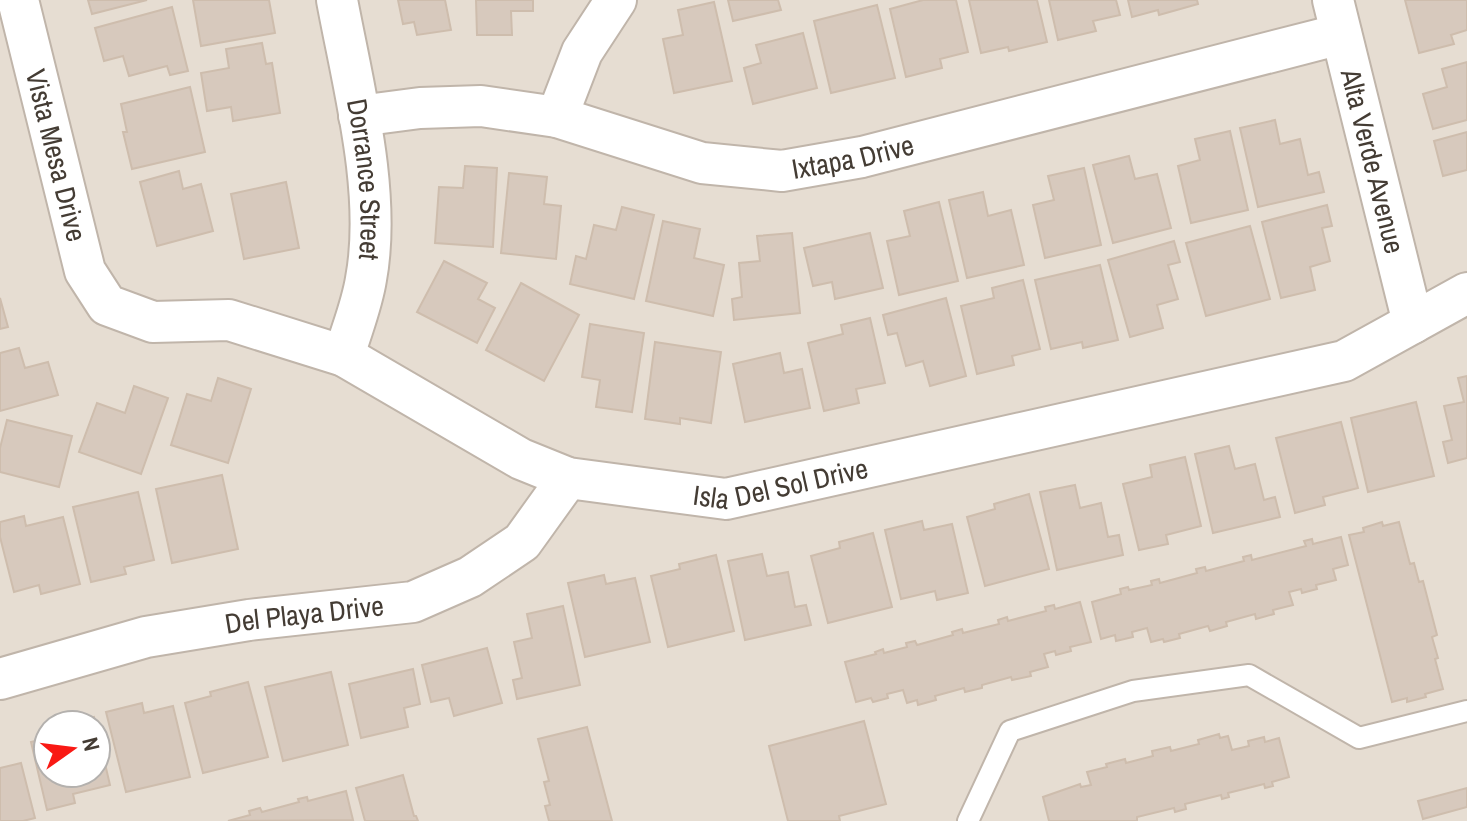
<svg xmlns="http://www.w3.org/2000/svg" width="1467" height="821" font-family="'Archivo Narrow',sans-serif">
<rect width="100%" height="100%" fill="#f2ece4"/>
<path fill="#e6ddd2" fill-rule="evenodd" d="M0 0H1467V821H0ZM48 725H96V773H48Z"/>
<g fill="#d7c9bd" stroke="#cebdad" stroke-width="2">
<path d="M88 0H147L92 14Z"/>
<path d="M193 0H269L275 33 201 46Z"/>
<path d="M398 0H445L451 30 417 35 414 22 403 24Z"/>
<path d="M476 0H533V11H511L512 35H477Z"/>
<path d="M728 0H778L781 10 733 21Z"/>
<path d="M956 0 968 52 940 59 942 68 906 77 890 9 923 0Z"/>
<path d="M969 0H1037L1047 42 1009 51 1008 47 981 53Z"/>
<path d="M1049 0H1116L1120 15 1093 21 1096 31 1058 40Z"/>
<path d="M1128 0H1197L1198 4 1159 15 1158 10 1132 17Z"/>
<path d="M1405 0H1467V30L1451 35 1454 44 1419 53Z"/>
<path d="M714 2 732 81 674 93 663 39 683 35 678 10Z"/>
<path d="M877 5 895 78 831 93 814 21Z"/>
<path d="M172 7 188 71 170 75 167 66 129 76 123 56 104 61 95 28Z"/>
<path d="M803 33 817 88 753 104 744 68 761 63 756 45Z"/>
<path d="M262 43 266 64 272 63 280 113 233 121 231 107 207 111 201 73 229 68 226 49Z"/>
<path d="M1467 62V120L1433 129 1423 94 1447 87 1442 69Z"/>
<path d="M190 87 205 152 132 169 123 132H127L121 104Z"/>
<path d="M1275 120 1280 144 1300 139 1308 175 1319 172 1324 192 1258 207 1240 128Z"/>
<path d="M1230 131 1248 210 1191 223 1178 166 1200 160 1195 139Z"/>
<path d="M1467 132V170L1443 176 1434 141Z"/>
<path d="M1129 156 1135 179 1157 174 1171 228 1113 243 1093 165Z"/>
<path d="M465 166 497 168 493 247 435 243 439 187 463 188Z"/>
<path d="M1084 168 1101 245 1045 258 1033 205 1054 200 1048 176Z"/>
<path d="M179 171 183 189 201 184 213 231 157 246 140 182Z"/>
<path d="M509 173 547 177 544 204 561 206 556 259 501 253Z"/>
<path d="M286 182 299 248 244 259 231 194Z"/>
<path d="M983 192 988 216 1011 210 1024 265 967 278 949 200Z"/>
<path d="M939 202 958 281 899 295 887 241 910 236 904 211Z"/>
<path d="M1327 205 1332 226 1322 228 1330 261 1310 267 1315 290 1281 298 1262 222Z"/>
<path d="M622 207 654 215 634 299 570 284 576 256 586 259 594 225 616 230Z"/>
<path d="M663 221 700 229 694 258 724 265 713 316 646 301Z"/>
<path d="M1250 226 1270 299 1206 316 1186 243Z"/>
<path d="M792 233 800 313 734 320 732 299 742 297 739 263 760 261 757 236Z"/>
<path d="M870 233 883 288 835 299 832 282 813 286 804 248Z"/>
<path d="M1174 241 1180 262 1168 265 1178 299 1157 305 1163 328 1130 337 1108 260Z"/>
<path d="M444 261 487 283 478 299 495 308 477 343 417 312Z"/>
<path d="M1100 265 1118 340 1083 348 1082 342 1051 349 1035 280Z"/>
<path d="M1023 280 1040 349 1012 356 1014 365 977 374 961 306 994 298 992 288Z"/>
<path d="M521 283 579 315 544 381 486 350Z"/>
<path d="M0 298 8 327 0 329Z"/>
<path d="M946 298 966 376 930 386 923 361 906 366 897 333 888 335 883 315Z"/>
<path d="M870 318 885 383 856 389 859 403 824 411 808 343 843 334 841 325Z"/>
<path d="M590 324 644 333 632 412 596 407 600 380 582 377Z"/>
<path d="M655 342 721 352 711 423 680 418V424L645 419Z"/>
<path d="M19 348 25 368 48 362 58 395 0 411V353Z"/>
<path d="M780 353 784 373 802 369 810 408 745 422 733 364Z"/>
<path d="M1467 376V458L1448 463 1443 442 1452 440 1444 406 1464 402 1458 378Z"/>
<path d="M218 378 251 389 228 463 171 445 187 394 211 401Z"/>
<path d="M134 386 168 398 141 474 79 452 97 403 125 413Z"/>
<path d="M1416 402 1434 476 1368 492 1351 418Z"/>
<path d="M7 420 72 436 59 487 0 472V448Z"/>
<path d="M1341 422 1358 488 1323 497 1325 505 1295 513 1276 438Z"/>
<path d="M1229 446 1235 469 1255 464 1264 500 1275 497 1280 517 1213 533 1195 454Z"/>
<path d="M1185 457 1201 526 1166 535 1168 544 1139 550 1123 484 1152 477 1150 465Z"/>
<path d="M222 475 238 549 172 563 156 489Z"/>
<path d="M1075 485 1080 508 1101 503 1108 537 1119 535 1123 555 1057 570 1040 492Z"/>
<path d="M138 492 154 560 124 567 126 574 91 582 73 507Z"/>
<path d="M1029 494 1049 569 985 586 967 517 995 509 994 504Z"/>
<path d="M24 516 26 526 63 517 80 584 41 594 39 585 14 592 0 537V522Z"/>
<path d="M922 521 924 530 952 524 968 593 937 600 935 591 901 599 885 530Z"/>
<path d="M1382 522 1383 526 1399 522 1410 564 1414 563 1419 582 1423 581 1437 635 1432 637 1438 658 1435 659 1443 689 1425 694 1426 697 1407 702V698L1392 702 1349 535 1364 532 1363 528Z"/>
<path d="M873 533 892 607 828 623 811 556 840 548 839 542Z"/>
<path d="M1341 537 1348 565 1333 569 1336 580 1316 585 1317 589 1302 593 1301 589 1289 592 1293 605 1273 610 1274 614 1256 619 1255 614 1226 622 1227 626 1210 631 1208 626 1179 634 1180 638 1164 642 1163 639 1151 642 1147 628 1132 632 1133 637 1116 641 1115 635 1101 639 1092 602 1121 594 1120 589 1128 587 1129 590 1152 585 1151 581 1159 579 1160 583 1197 573 1196 569 1205 567 1206 571 1244 561 1243 557 1251 555 1252 560 1306 546 1304 541 1312 539 1313 544Z"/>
<path d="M762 554 767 576 788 572 795 607 806 605 811 625 745 640 728 561Z"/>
<path d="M716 555 734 631 668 647 651 576 680 569 679 564Z"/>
<path d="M604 575 606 584 635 578 650 642 585 657 568 583Z"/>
<path d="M1080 602 1091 642 1070 647 1071 651 1056 655 1055 651 1044 654 1048 667 1030 672 1031 676 1012 680 1011 677 982 685V688L965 692 964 688 935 696 936 700 918 705 917 700 907 703 903 690 887 694 888 698 873 702 871 698 856 702 845 662 876 654 875 652 883 649 884 653 907 647 906 643 915 641 917 645 953 635 952 632 962 629 963 633 999 624 998 620 1007 617 1008 621 1046 611 1045 607 1054 605 1055 609Z"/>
<path d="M563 606 580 685 517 699 513 680 522 678 514 642 532 638 527 614Z"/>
<path d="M487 648 502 703 454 716 449 698 431 702 422 665Z"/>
<path d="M413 669 420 704 404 708 408 727 361 738 349 684Z"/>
<path d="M331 672 348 745 283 761 265 687Z"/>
<path d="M248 682 268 757 203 773 185 703 211 696 210 692Z"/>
<path d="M142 703 144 713 173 706 190 777 126 792 106 712Z"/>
<path d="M94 717 110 785 73 794 75 803 47 810 31 742 48 738V773H96V725H60Z"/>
<path d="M864 721 886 804 839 816 840 821H788L769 746Z"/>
<path d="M587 727 612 821H549L545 806 550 805 544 782 549 781 538 739Z"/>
<path d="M1219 734 1220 738 1228 736 1232 750 1249 746 1248 741 1264 737 1265 742 1279 738 1289 777 1272 782 1273 786 1265 788 1264 784 1228 793 1229 797 1222 799 1221 795 1185 804 1186 809 1175 812 1174 808 1137 817V821H1049L1043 797 1080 784 1081 787 1091 785 1087 772 1107 767 1106 764 1125 759 1126 763 1153 756 1152 751 1170 747 1171 751 1199 744 1198 740Z"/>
<path d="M21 763 35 818 23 821H0V768Z"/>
<path d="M403 775 414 816H416L418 821H365L356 788Z"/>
<path d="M1467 788V807L1423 819 1418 801Z"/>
<path d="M346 791 353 820 228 821 250 815 249 811 260 808 262 812 299 802 298 799 307 797 308 801Z"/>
</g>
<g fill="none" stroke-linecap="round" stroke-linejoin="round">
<defs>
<path id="lane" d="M968 821 1010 731 1133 691 1249 675 1359 738 1467 711"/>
<g id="street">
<path id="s1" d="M18 0 85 271 107 305 153 322 229 320 344 356 521 459 568 478 726 499 1344 361 1467 293"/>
<path id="s2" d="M337 0C353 86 382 193 366 279 362 305 351 331 344 356"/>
<path id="s3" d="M1333 0 1413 323"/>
<path id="s4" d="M359 116 420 108 481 106 557 117 702 163 782 171 862 157 1341 34"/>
<path d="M557 117 582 52 616 0"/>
<path id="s5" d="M0 679 146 637 249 620 413 602 470 577 522 542 568 478"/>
</g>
</defs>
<use href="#lane" stroke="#c0b5aa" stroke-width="24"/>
<use href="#street" stroke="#c0b5aa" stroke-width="44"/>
<use href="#lane" stroke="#fff" stroke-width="20"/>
<use href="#street" stroke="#fff" stroke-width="40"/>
</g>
<g text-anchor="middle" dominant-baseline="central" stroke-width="8" stroke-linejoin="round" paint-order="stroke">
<g font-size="28" fill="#443c34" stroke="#fff">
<text stroke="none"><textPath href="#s1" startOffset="160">Vista Mesa Drive</textPath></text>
<text stroke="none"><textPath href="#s4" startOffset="504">Ixtapa Drive</textPath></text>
<text stroke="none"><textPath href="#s3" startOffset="166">Alta Verde Avenue</textPath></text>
<text stroke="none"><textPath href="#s2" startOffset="182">Dorrance Street</textPath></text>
<text stroke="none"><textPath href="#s1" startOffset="1036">Isla Del Sol Drive</textPath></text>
<text stroke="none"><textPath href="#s5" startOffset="312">Del Playa Drive</textPath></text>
</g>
</g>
<g transform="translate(72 749) rotate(76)"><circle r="38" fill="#ffffff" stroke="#b4b1ae" stroke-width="2"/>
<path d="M0-6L14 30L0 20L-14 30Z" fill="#f91914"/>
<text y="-12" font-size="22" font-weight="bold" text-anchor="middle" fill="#443c34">N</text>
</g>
</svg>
